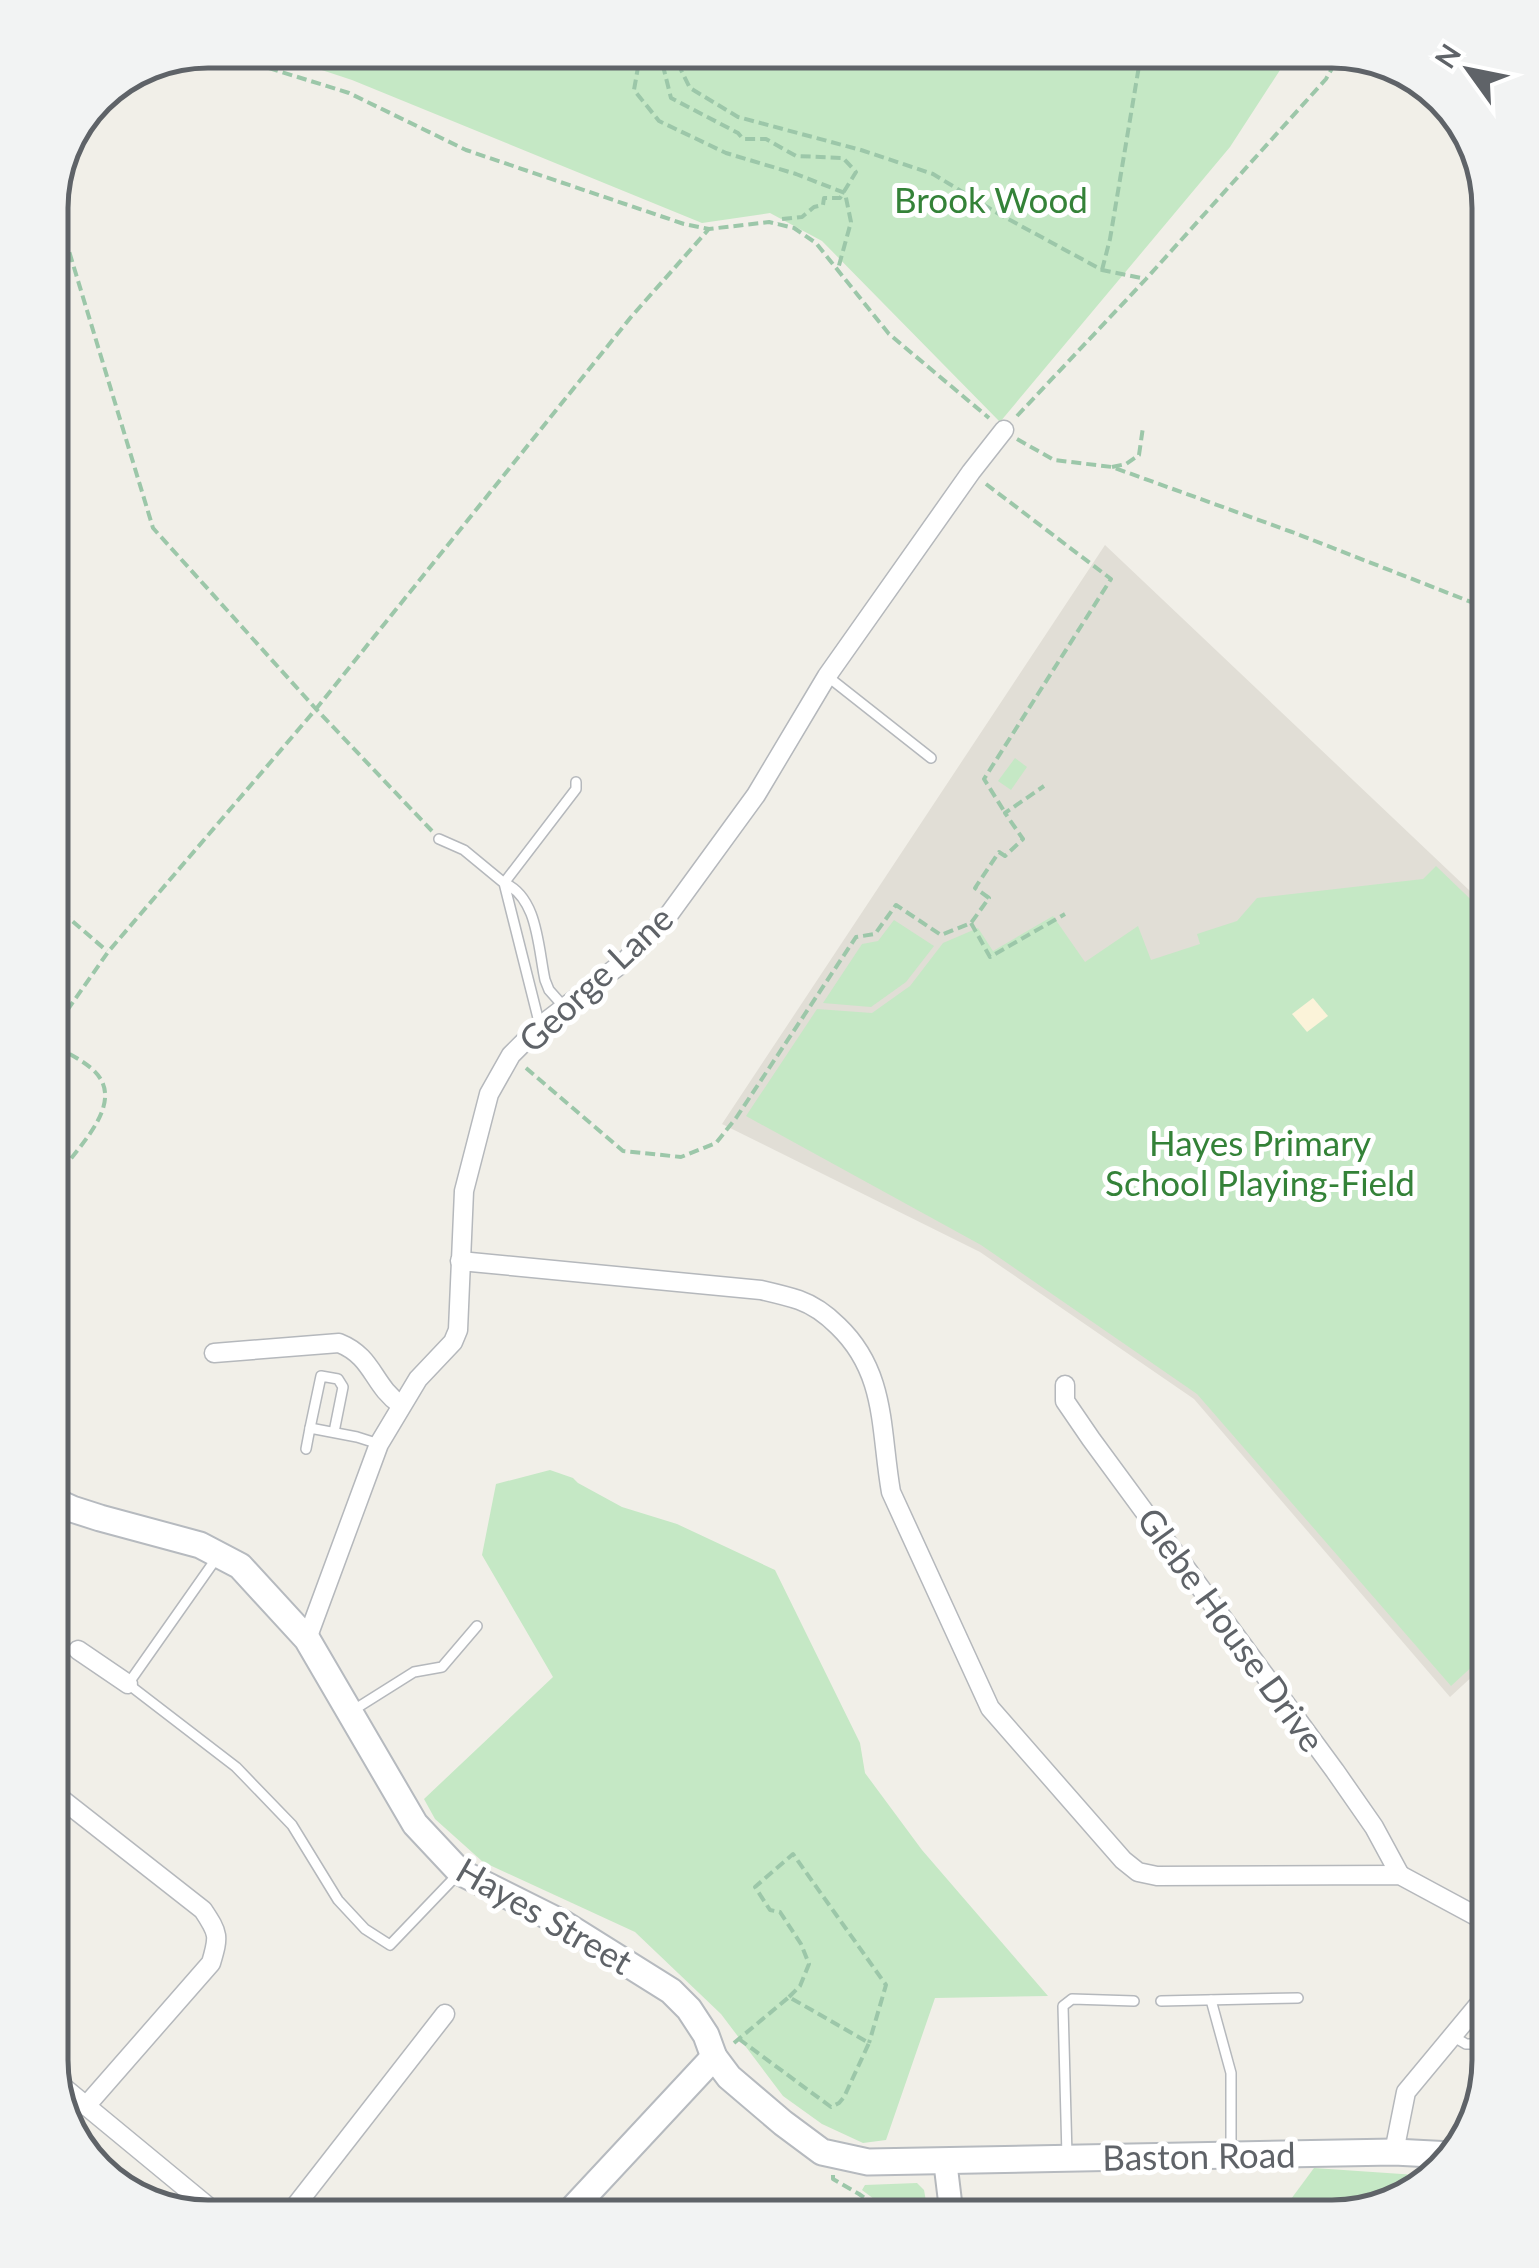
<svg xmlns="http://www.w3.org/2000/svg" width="1539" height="2268" font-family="Lato,sans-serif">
<rect width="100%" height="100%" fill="#f1efe8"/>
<path fill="#e1ded6" d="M1105 545 1489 909V1661L1450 1697 1194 1399 980 1252 722 1124Z"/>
<g fill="#c5e8c5">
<path d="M261 50H1293L1230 147 1000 422 822 241 770 213 702 223 352 80Z"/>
<path d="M1015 758 1027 767 1011 790 998 781Z"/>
<path d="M1436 866 1489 917V1651L1451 1686 1197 1394 981 1245 746 1116 817 1009 872 1013 910 986 943 943 978 928 993 951 1053 916 1085 962 1138 926 1151 960 1200 944 1197 934 1237 921 1257 898 1423 879Z"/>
<path d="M894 920 934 946 906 982 871 1007 823 1003 862 944 878 941Z"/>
<path d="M550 1470 573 1478 578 1483 622 1507 677 1524 775 1570 860 1743 865 1773 922 1850 1048 1996 935 1998 886 2140 863 2143 822 2124 783 2096 721 2014 635 1932 483 1862 435 1819 424 1799 553 1677 482 1555 496 1484Z"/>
<path d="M1314 2168 1431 2176 1410 2197 1332 2218H1277Z"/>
<path d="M917 2183 924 2190 929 2218H899L862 2190 865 2185Z"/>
</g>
<path fill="#fbf3d9" d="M1313 998 1328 1016 1307 1032 1292 1014Z"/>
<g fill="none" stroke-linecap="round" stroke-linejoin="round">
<defs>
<g id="service">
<path d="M827 676 931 758"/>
<path d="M439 839 464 850 504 883 540 1026"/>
<path d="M565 1008 549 990 545 980C538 948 538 897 504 883L576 789V782"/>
<path d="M310 1428 321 1376 338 1379 343 1387 334 1432"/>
<path d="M306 1449 310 1428 357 1437 379 1444"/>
<path d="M218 1556 128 1684 236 1767 292 1825 338 1900 365 1929 390 1945 459 1873"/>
<path d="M352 1711 414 1672 442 1667 477 1626"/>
<path d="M1211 2000 1231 2073V2152"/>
<path d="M1161 2001 1298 1998"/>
<path d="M1454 2037 1466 2044H1489"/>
<path d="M1067 2156 1063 2006 1072 1999 1134 2001"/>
</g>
<g id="minor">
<path d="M460 1261 761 1290C774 1293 787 1296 799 1300 813 1305 827 1315 838 1326 887 1373 880 1430 891 1492L990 1708 1123 1860 1138 1872 1157 1876 1400 1875 1489 1923"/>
<path d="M214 1353 339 1343C374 1357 372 1385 401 1405"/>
<path d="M1065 1385V1401L1091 1439 1335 1771 1374 1827 1400 1875"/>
<path d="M307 1639 379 1444 418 1379 453 1342 458 1330 464 1191 489 1094 511 1055 540 1026 625 961 670 913 756 795 827 676 971 472 1004 430"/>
<path d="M78 1650 128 1684"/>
<path d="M50 1790 203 1910C219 1934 219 1936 211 1963L86 2106"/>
<path d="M56 2081 222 2218"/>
<path d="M1394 2152 1406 2092 1489 1992"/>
<path d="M286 2218 445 2014"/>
</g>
<path id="tertiary" d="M945 2160 952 2218"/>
<g id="secondary">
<path d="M50 1499 72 1509 100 1518 200 1545 240 1566 307 1639 415 1824 460 1872 564 1924 671 1991 689 2009 706 2035 714 2057 729 2077 783 2123 822 2152 868 2162 1394 2152 1452 2155"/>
<path d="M564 2218 714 2057"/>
</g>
</defs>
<use href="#service" stroke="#b5b8bc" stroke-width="12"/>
<use href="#minor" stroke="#b5b8bc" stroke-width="21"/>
<use href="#tertiary" stroke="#b5b8bc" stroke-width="26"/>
<use href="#secondary" stroke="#b6babf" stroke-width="29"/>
<g stroke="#9cc7a9" stroke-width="4" stroke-dasharray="10 5" stroke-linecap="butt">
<path d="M211 50 349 93 466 150 684 224 709 229 769 222 794 228 816 243 889 334 989 418"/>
<path d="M641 50 634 90 659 121 726 153 796 174 845 193 851 222 838 269"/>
<path d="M659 50 671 98 738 133 743 139H766L796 156 843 158 856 172 840 198H824L823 205 814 207 802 217 782 219 779 224"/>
<path d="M671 50 690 88 738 117 861 150 933 174 999 214 1102 270 1146 279"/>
<path d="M52 195 153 528 316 709 432 831"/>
<path d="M1102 270 1110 239 1139 66 1134 50"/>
<path d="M1017 416 1146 279 1326 79 1342 51"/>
<path d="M1017 439 1054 460 1112 467 1292 532 1489 609"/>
<path d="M1112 467 1126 464 1139 455 1143 427"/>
<path d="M986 484 1111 579 984 779 1004 811"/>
<path d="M50 902 107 951"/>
<path d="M971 923 990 957 1065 914"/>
<path d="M50 1035 108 952 316 709 631 317 708 230"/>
<path d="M526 1068 623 1151 681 1157 716 1143 736 1118 856 937 875 934 896 905 941 935 971 923 989 898 975 888 999 852 1005 856 1023 839 1005 813 1044 786"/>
<path d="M50 1159 63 1169C83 1141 128 1099 91 1068 79 1058 63 1051 50 1043"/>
<path d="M789 1997 800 1986 809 1964 801 1944 780 1912 770 1910 755 1887 793 1854 886 1985 869 2043"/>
<path d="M734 2043 789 1997 869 2043 844 2097 839 2103 831 2107 739 2039"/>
<path d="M833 2175V2179L859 2194 893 2218"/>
</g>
<use href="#service" stroke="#fff" stroke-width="9"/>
<use href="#minor" stroke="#fff" stroke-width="18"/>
<use href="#tertiary" stroke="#fff" stroke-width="22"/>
<use href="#secondary" stroke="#fff" stroke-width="25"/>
</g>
<g text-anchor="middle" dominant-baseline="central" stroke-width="10" stroke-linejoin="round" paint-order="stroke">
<g font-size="35" fill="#348238" stroke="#fff">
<text x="991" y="199">Brook Wood</text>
<text x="1260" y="1142">Hayes Primary<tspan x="1260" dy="40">School Playing-Field</tspan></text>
</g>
<g font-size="35" fill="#5f6368" stroke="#fff">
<text transform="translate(595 978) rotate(-43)">George Lane</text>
<text transform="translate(1232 1629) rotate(54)">Glebe House Drive</text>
<text transform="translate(545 1915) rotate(30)">Hayes Street</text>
<text transform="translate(1199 2155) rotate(-1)">Baston Road</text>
</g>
</g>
<path d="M0 0H1539V2268H0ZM208 68H1332A140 140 0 0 1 1472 208V2060A140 140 0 0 1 1332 2200H208A140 140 0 0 1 68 2060V208A140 140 0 0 1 208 68Z" fill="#f2f3f3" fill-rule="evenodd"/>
<path fill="none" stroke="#5f6368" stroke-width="5" d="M208 68H1332A140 140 0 0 1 1472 208V2060A140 140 0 0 1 1332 2200H208A140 140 0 0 1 68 2060V208A140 140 0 0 1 208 68Z"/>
<g transform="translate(1469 70) rotate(303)" stroke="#ffffff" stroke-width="8" paint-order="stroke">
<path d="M0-8L18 38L0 25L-18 38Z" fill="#5f6368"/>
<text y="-15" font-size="28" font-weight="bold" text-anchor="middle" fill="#5f6368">N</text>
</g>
</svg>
